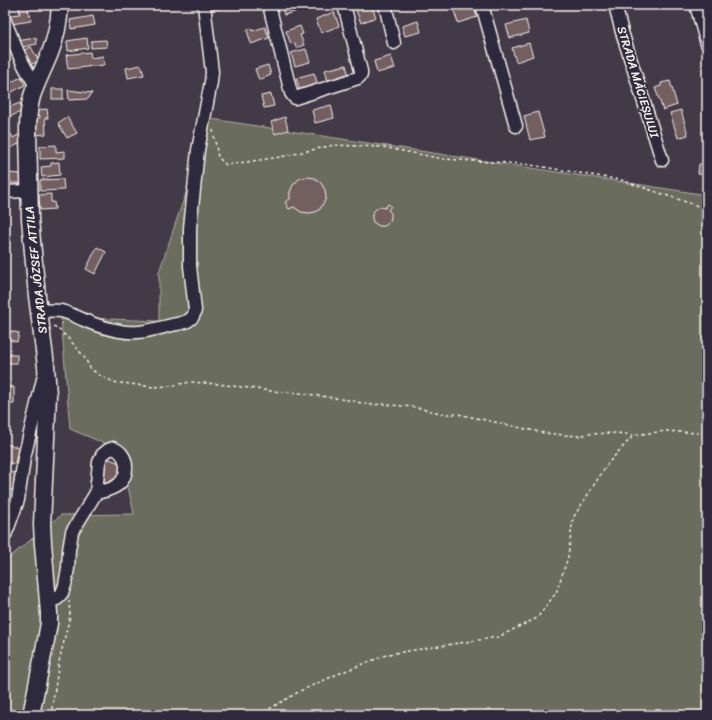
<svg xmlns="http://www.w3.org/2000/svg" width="712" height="720" font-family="Sriracha,sans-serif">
<rect width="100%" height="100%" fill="#433a48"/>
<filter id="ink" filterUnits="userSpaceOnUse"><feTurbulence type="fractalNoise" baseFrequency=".025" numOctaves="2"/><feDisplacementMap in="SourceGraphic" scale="8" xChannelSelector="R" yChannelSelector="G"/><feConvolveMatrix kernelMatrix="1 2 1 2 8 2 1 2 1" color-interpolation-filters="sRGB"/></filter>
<g filter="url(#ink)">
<g fill="#6a6c5d" stroke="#afaea2">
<path d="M204 5H233L208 12Z"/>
<path d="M211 119 707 195V715H5V561L61 515 134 514 120 450 70 429 61 317 159 321V272Z"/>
</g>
<g fill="#735e60" stroke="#f4f1e8">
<path d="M281 5H302L304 9 284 15Z"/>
<path d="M368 5H371L376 17 361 23 356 10Z"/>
<path d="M462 5H473L477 17 458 23 453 8Z"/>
<path d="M28 6 29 15 30 14 31 21 11 24 10 15 20 14 19 7Z"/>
<path d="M334 12 339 26 321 33 316 19Z"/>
<path d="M93 16 95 25 71 29 70 20Z"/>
<path d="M526 20 529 33 510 38 506 25Z"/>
<path d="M418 21 421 32 405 36 402 26Z"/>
<path d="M300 26 303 34 300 35 304 45 296 48 295 43 291 44 286 31Z"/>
<path d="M265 27 269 38 251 44 247 30 252 28V31Z"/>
<path d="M36 38 37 44 18 48 17 41Z"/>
<path d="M87 38 88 48 68 51 67 41Z"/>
<path d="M106 40 107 47 91 48V41Z"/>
<path d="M529 43 533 56 516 62 512 48Z"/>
<path d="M31 47 39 61 31 64 24 50Z"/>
<path d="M306 49 310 62 295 66 291 53Z"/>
<path d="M90 52 91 58 103 56 104 65 68 69 66 55Z"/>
<path d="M391 56 395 68 377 73 374 61Z"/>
<path d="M141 65 144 75 128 78 126 68Z"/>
<path d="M268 65 271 75 259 80 255 69Z"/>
<path d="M346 65 349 77 328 82 325 70Z"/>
<path d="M314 73 318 85 300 91 296 78Z"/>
<path d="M21 77 25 85 12 92 8 84Z"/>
<path d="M670 81 677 105 663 110 655 88 661 86V83Z"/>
<rect x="52" y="89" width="11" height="10"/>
<path d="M68 90 92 93 88 99 69 100Z"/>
<path d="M271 94 274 106 264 108 261 96Z"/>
<path d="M20 103 23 111 9 117 5 109Z"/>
<path d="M331 105 334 118 315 123 312 110Z"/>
<path d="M47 109 48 118H45L46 134 37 135 35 118H40L39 110Z"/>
<path d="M681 110 688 135 678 138 670 113Z"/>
<path d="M538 112 545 137 530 140 524 116Z"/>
<path d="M67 117 77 133 67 138 58 123Z"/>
<path d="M285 117 288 130 275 134 271 122Z"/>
<path d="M11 134 13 138 20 134 24 141 7 150 5 147V138Z"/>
<path d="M56 145V152L65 151V158L40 159V146Z"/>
<path d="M59 162 60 175 42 177 41 167 51 166V163Z"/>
<path d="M699 164 706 165 707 164V175L698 174Z"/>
<path d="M5 173 22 174V183H8V179H5Z"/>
<path d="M307 177 315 178 321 183 325 190 326 198 324 202 320 209 315 212 309 213 301 212 294 207 289 209 285 202 290 199V192L293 185 299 179Z"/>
<path d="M63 179 64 190 40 191V180Z"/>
<path d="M51 194V202H54L55 209 40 210 39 195Z"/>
<path d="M388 204 391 206 388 210 391 213V217L390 221 385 226H379L373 222 372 218V214L374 211 377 208 381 207 385 208Z"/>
<path d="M97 247 106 252 95 274 86 269Z"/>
<path d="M8 331 19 333 17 342 7 339Z"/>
<rect x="5" y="355" width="12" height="8"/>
<path d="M6 387H14V404H5V391H6Z"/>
<path d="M5 444 18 447 15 464 5 462Z"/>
<path d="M107 458 122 464 116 485 113 486 100 481Z"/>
<path d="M16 472 19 489 5 491V474Z"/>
</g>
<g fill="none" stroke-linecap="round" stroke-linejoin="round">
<defs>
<g id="minor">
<path d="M269 5 291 93 293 96 295 98 358 78 361 75V71L344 5"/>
<path d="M385 5 394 43"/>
<path d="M482 5 516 126"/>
<path d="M615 5 622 32 662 160"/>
<path d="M696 5 707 44"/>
<path d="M5 21C14 43 22 66 36 85"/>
<path d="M5 192 28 191"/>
<path d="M39 311C46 311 54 310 61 311 69 313 77 317 84 320 95 325 108 329 120 331 137 335 155 329 172 325 182 323 194 322 195 310L190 266V228L198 150 211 82 212 72 204 5"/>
<path d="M5 535 9 525 18 500 24 458 44 375"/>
<path d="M49 601 57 599 62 593 65 585 68 568 69 550 72 532 96 493 99 462 102 455 108 450 113 448C128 453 130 474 119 484 112 490 104 491 96 493"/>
</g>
<path id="major" d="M31 715 46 640 49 623V613L43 544 42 524 48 395 46 366 37 296 30 219 28 130C28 119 29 107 32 96 37 81 44 68 50 53 56 38 59 22 60 5"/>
</defs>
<use href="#minor" stroke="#f4f1e8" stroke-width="15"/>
<use href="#major" stroke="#f4f1e8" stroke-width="19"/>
<g stroke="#f4f1e8" stroke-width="1.5" stroke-dasharray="3 3" stroke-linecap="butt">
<path d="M213 130 218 157 226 165 280 157 334 145 383 147 443 159 525 164 621 180 707 209"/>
<path d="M54 326C64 333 79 349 86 360 87 362 88 365 90 368 96 374 115 385 123 383L153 387 170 386 190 382 218 384 271 391 300 393 354 401 361 403 373 405 381 404 413 407 445 414H458L544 433 564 435 580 436 587 434 617 433 634 435 666 431 697 433 707 431"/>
<path d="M51 715 59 662 70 616 69 601"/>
<path d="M259 715 300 691 340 673 389 654 498 637 537 618 556 593 568 557 573 518 606 466 618 452 634 435"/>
</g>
<use href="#minor" stroke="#2f2a3d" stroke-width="12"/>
<use href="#major" stroke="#2f2a3d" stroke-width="16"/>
</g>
</g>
<g text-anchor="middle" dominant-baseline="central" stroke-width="3.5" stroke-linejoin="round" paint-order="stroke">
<g font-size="12" fill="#f4f1e8" stroke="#2f2a3d">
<text transform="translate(638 82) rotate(73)">STRADA MĂCIEȘULUI</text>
<text transform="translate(36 270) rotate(-96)">STRADA JÓZSEF ATTILA</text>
</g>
</g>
<rect width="712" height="720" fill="none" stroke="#2f2a3d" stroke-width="20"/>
<rect x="10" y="10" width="692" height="700" fill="none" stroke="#f4f1e8" stroke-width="1.5" filter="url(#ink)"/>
</svg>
